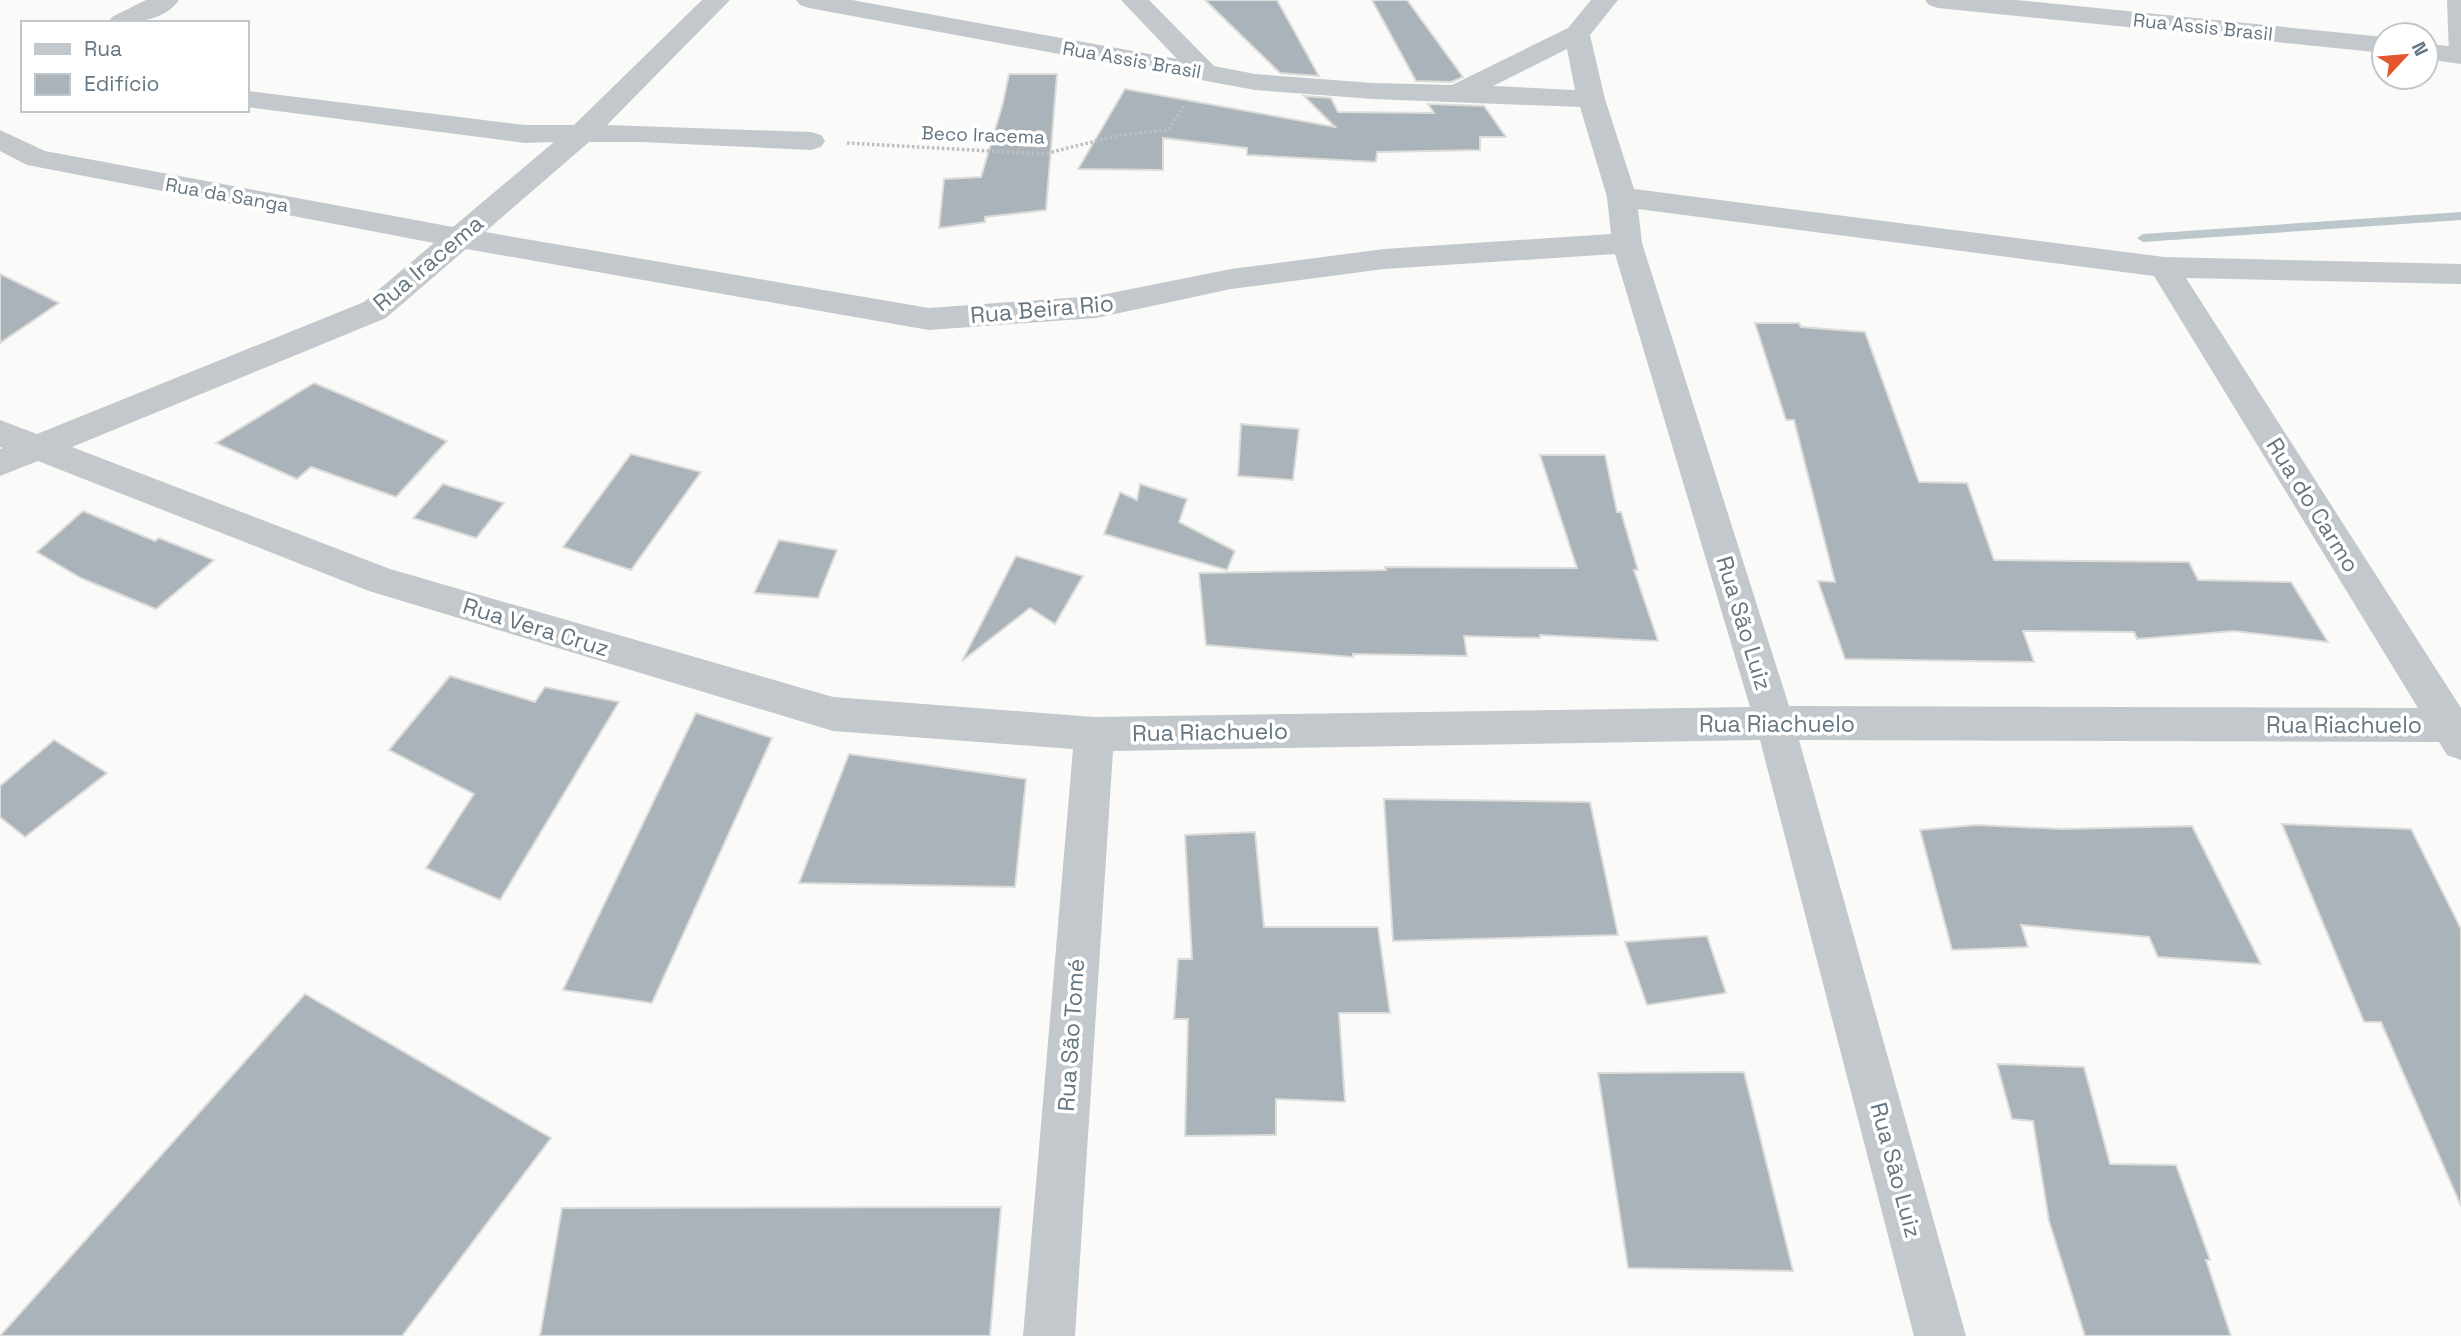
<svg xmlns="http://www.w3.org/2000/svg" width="2461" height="1336" font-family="'Space Grotesk',sans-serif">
<rect width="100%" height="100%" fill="#fafaf8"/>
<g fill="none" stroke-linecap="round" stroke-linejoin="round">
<path fill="#bbc7cb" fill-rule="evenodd" d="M2461 212V220L2143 242 2137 238 2143 234Z"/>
</g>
<g fill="#aab3b9" stroke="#dcdcda" stroke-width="2">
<path d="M1205 0H1277L1319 76 1280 73Z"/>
<path d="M1372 0H1407L1463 77 1451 82 1416 81Z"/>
<path d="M1009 74H1057L1046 210 985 217V222L939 228 944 179 981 177 1003 103Z"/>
<path d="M1125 89 1335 127 1304 96 1331 98 1338 112 1434 113 1428 104 1484 106 1506 137H1480V150L1377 152 1376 162 1247 155V148L1163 138V170L1078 169Z"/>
<path d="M0 274 59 303 0 343Z"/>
<path d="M1755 323H1799L1801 327 1865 332 1919 482 1967 483 1994 560 2189 562 2198 580 2291 582 2328 642 2234 631 2137 639 2134 632 2023 631 2034 662 1845 659 1818 581 1835 582 1794 420H1786Z"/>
<path d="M314 383 350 398 447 441 396 497 311 467 297 479 216 443Z"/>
<path d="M1241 424 1299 429 1293 480 1238 476Z"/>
<path d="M631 454 701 472 631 570 563 547Z"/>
<path d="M1540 455H1605L1617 512H1621L1638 570H1634L1658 641 1540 635V638L1464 636 1467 656 1353 654V657L1206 645 1199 573 1386 570 1385 567 1577 568Z"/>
<path d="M443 484 504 503 476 538 413 518Z"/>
<path d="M1140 484 1187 499 1179 522 1235 551 1227 570 1104 534 1120 492 1137 500Z"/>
<path d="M83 511 155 541 159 538 214 560 156 609 81 578 37 552Z"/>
<path d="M779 540 837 550 818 598 754 593Z"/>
<path d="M1016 556 1083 576 1055 624 1030 608 962 661Z"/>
<path d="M450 676 535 702 545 687 619 702 500 900 426 868 474 794 389 750Z"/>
<path d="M696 713 772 738 652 1003 563 990Z"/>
<path d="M54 740 107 773 25 837 0 817V786Z"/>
<path d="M849 754 1026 779 1015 887 799 883Z"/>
<path d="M1384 799 1590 802 1618 935 1393 941Z"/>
<path d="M2282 824 2411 829 2461 929V1206L2381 1022H2364Z"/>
<path d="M1977 825 2062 829 2192 826 2261 964 2158 957 2149 937 2021 925 2028 947 1952 950 1920 830Z"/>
<path d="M1255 832 1264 927H1378L1390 1013H1339L1345 1102 1276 1099V1135L1185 1136 1188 1019H1174L1178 959H1192L1185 835Z"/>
<path d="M1707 936 1726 993 1647 1005 1625 942Z"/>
<path d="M305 994 551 1138 402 1336H0Z"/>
<path d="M1997 1064 2084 1067 2110 1164 2176 1165 2210 1260H2206L2231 1336H2085L2049 1221 2033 1121 2012 1119Z"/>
<path d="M1744 1072 1793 1271 1628 1268 1598 1073Z"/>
<path d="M1001 1207 990 1336H540L562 1208Z"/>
</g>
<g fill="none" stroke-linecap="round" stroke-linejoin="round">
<path stroke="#bbbfc2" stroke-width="3.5" stroke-dasharray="2.5 2.5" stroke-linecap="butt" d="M847 143 1044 154 1120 135 1168 130 1185 104"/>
<path fill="#c3c8cc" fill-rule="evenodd" d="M2447 0H2461V59L2457 60 2449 55Z"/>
<g fill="#c3c8cc" fill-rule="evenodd">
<path d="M146 0H179C164 22 132 23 108 23L112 17Z"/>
<path d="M702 0H730L607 125 811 132 821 135 825 141 821 147 811 150 640 142H589L485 232 929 308 1096 296 1231 269 1384 249 1611 234 1607 197 1580 107 1373 99 1255 90 809 8 800 5 796 0H852L1177 59 1121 0H1149L1214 66 1255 74 1373 83 1452 85 1568 28 1591 0H1618L1590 35 1605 99 1634 189 2164 257 2461 264V284L2186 278 2461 708V760L2447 755 2439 742 1799 740 1966 1336H1914L1760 740 1113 751 1075 1336H1023L1073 749 833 731 369 591 38 461 0 476V449L3 448 0 447V420L37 434 364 302 434 243 27 165 0 151V130L45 151 453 227 554 142 525 143 247 107V91L525 125H574ZM1567 49 1575 90 1493 86ZM1638 209 2154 276 2418 708 1789 706 1642 243ZM466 249 929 330 1096 318 1231 289 1384 269 1615 254 1750 707 1094 717 833 697 390 569 72 447 386 318Z"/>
<path d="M1925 0H2016L2384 37V53L1938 8 1929 5Z"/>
<path d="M2426 43 2461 48V64L2426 59Z"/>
</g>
</g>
<g text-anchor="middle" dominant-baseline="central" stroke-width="7" stroke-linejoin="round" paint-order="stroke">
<g font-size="19" fill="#657683" stroke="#fff">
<text transform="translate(2203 27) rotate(6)">Rua Assis Brasil</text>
<text transform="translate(1132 60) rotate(10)">Rua Assis Brasil</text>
<text transform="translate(983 135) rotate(2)">Beco Iracema</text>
<text transform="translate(227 195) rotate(10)">Rua da Sanga</text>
</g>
<g font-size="23" fill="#657683" stroke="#fff">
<text transform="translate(428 263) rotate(-40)">Rua Iracema</text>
<text transform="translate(1042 309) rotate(-5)">Rua Beira Rio</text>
<text transform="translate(2313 505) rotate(58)">Rua do Carmo</text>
<text transform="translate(1744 623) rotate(73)">Rua São Luiz</text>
<text transform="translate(536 627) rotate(17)">Rua Vera Cruz</text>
<text x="1777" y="724">Rua Riachuelo</text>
<text x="2344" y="725">Rua Riachuelo</text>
<text transform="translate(1210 732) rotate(-1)">Rua Riachuelo</text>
<text transform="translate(1071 1035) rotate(-86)">Rua São Tomé</text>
<text transform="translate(1896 1170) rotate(75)">Rua São Luiz</text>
</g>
</g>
<rect x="21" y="21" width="228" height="91" fill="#ffffff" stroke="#c1c8cd" stroke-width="2"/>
<rect x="35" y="44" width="35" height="10" fill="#c3c8cc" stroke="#c1c8cd" stroke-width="2"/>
<text x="84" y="56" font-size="21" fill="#657683">Rua</text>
<rect x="35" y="74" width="35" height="21" fill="#aab3b9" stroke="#c1c8cd" stroke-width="2"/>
<text x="84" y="91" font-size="21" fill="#657683">Edifício</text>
<g transform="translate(2405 56) rotate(64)"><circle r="33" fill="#ffffff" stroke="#c1c8cd" stroke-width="2"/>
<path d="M0-5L12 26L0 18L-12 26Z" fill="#e4572e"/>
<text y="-10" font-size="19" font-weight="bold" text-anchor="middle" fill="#657683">N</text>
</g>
</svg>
